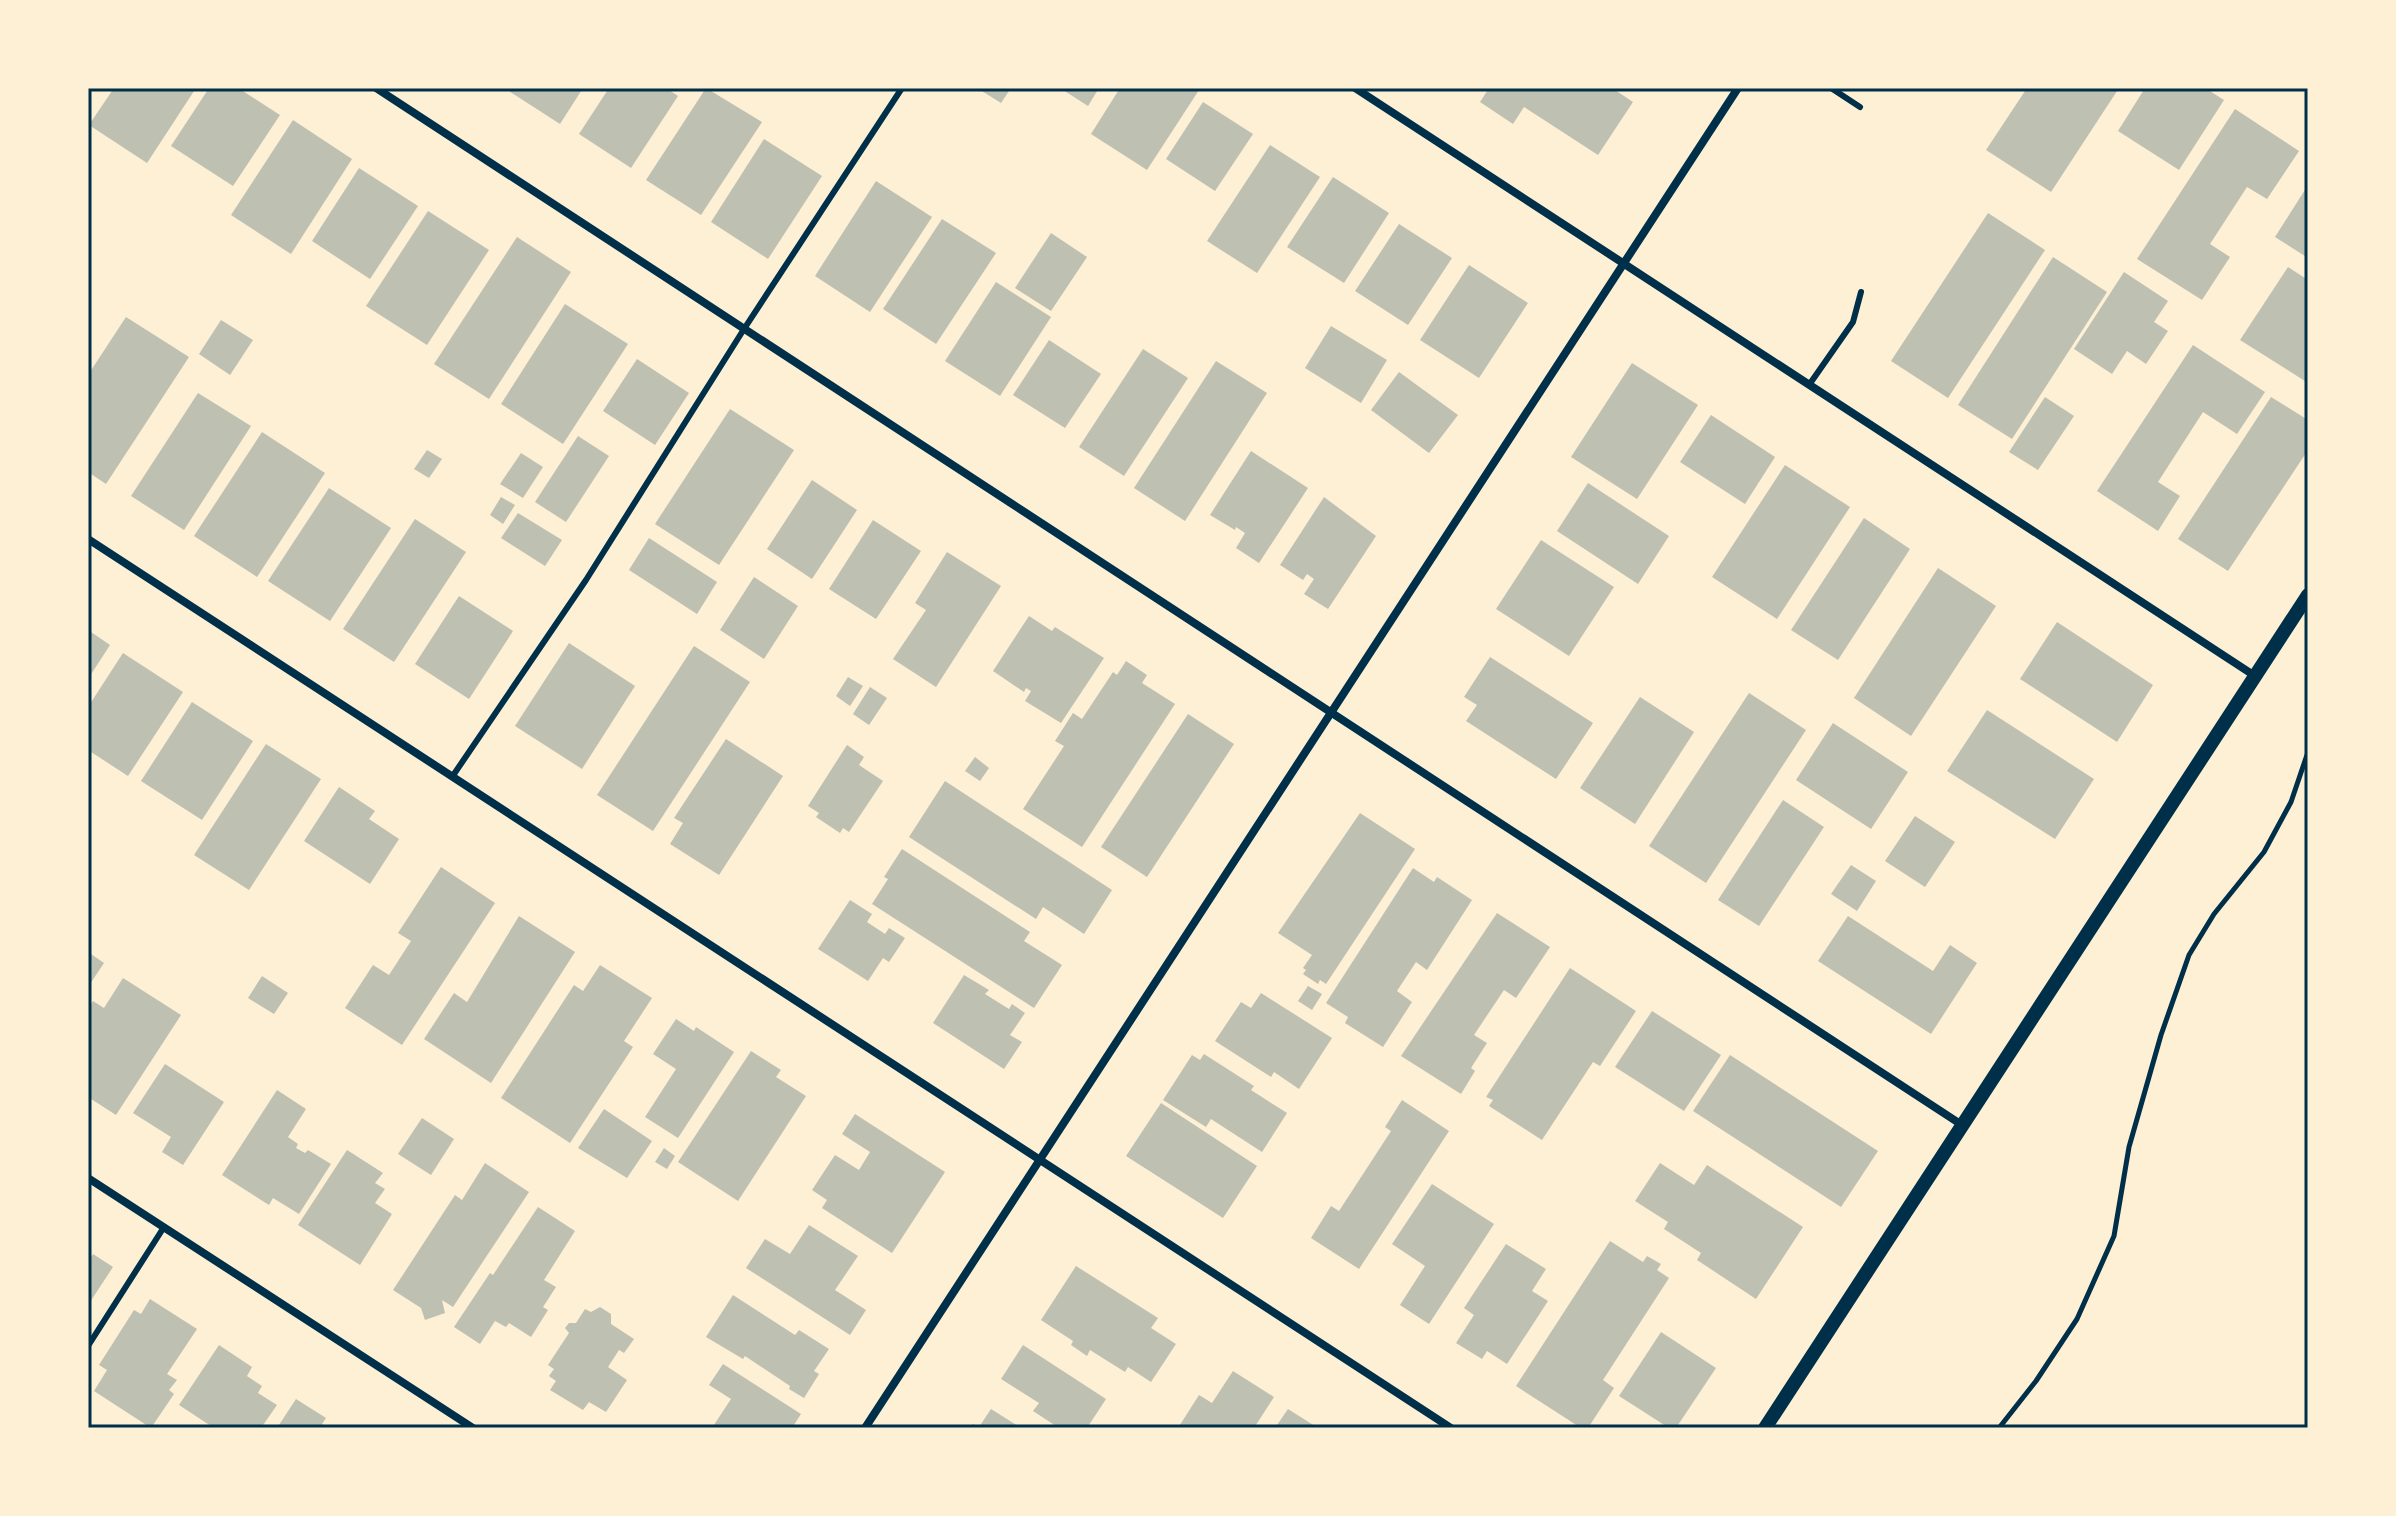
<svg xmlns="http://www.w3.org/2000/svg" width="2396" height="1516" font-family="'PT Sans Narrow',sans-serif">
<rect width="100%" height="100%" fill="#fdf0d5"/>
<g fill="#bec0b2">
<path d="M114 88H196L147 163 89 125Z"/>
<path d="M209 88H238L280 115 233 186 171 146Z"/>
<path d="M504 88H583L560 124Z"/>
<path d="M609 88H666L678 96 631 168 579 134Z"/>
<path d="M706 88 762 122 701 215 646 180Z"/>
<path d="M977 88H1011L1001 103Z"/>
<path d="M1060 88H1099L1088 106Z"/>
<path d="M1120 88 1199 90 1147 170 1091 134Z"/>
<path d="M1489 88H1612L1633 102 1598 155 1524 107 1513 124 1480 102Z"/>
<path d="M2027 88H2119L2051 192 1986 150Z"/>
<path d="M2145 88H2205L2224 100 2179 170 2118 131Z"/>
<path d="M1203 102 1253 134 1215 191 1166 159Z"/>
<path d="M2235 109 2299 151 2267 199 2247 187 2210 244 2230 257 2202 300 2137 259Z"/>
<path d="M293 120 352 159 291 254 231 215Z"/>
<path d="M764 139 822 176 768 259 711 222Z"/>
<path d="M1270 145 1320 177 1257 273 1207 241Z"/>
<path d="M359 168 418 206 370 279 312 241Z"/>
<path d="M1333 177 1389 213 1344 283 1287 247Z"/>
<path d="M876 181 932 217 870 312 815 276Z"/>
<path d="M2308 185V258L2275 237Z"/>
<path d="M428 211 489 250 427 345 366 306Z"/>
<path d="M1988 213 2045 250 1948 398 1891 361Z"/>
<path d="M942 219 996 253 936 344 883 309Z"/>
<path d="M1399 224 1452 258 1408 325 1355 291Z"/>
<path d="M1051 233 1087 257 1051 311 1015 288Z"/>
<path d="M517 237 571 272 489 399 434 364Z"/>
<path d="M2053 257 2107 292 2012 439 1958 405Z"/>
<path d="M1469 265 1528 303 1479 378 1420 340Z"/>
<path d="M2288 267 2308 280V383L2240 340Z"/>
<path d="M2124 272 2168 301 2154 322 2168 331 2146 364 2127 351 2112 374 2074 349Z"/>
<path d="M996 282 1051 317 1000 396 945 361Z"/>
<path d="M565 304 628 344 563 444 501 404Z"/>
<path d="M126 317 189 357 106 484 88 472V375Z"/>
<path d="M221 320 253 340 230 375 199 354Z"/>
<path d="M1331 326 1387 360 1361 403 1305 368Z"/>
<path d="M1049 340 1101 374 1065 428 1013 395Z"/>
<path d="M2193 345 2265 392 2237 434 2203 412 2158 482 2180 496 2158 531 2097 491Z"/>
<path d="M1143 349 1188 378 1124 476 1079 447Z"/>
<path d="M637 359 689 393 655 445 603 411Z"/>
<path d="M1216 361 1267 393 1185 521 1134 488Z"/>
<path d="M1632 363 1698 405 1637 499 1571 457Z"/>
<path d="M1399 372 1458 415 1429 453 1371 410Z"/>
<path d="M198 393 251 426 184 530 131 496Z"/>
<path d="M2045 397 2074 416 2038 470 2009 452Z"/>
<path d="M2271 397 2308 420V450L2228 571 2178 539Z"/>
<path d="M730 409 794 450 719 565 655 524Z"/>
<path d="M1711 415 1775 457 1745 504 1680 462Z"/>
<path d="M262 432 325 473 257 577 194 536Z"/>
<path d="M578 436 609 456 566 522 535 502Z"/>
<path d="M427 450 442 459 429 478 414 469Z"/>
<path d="M1251 451 1308 488 1259 563 1236 548 1245 533 1236 527 1235 530 1210 515Z"/>
<path d="M521 453 543 467 523 498 500 484Z"/>
<path d="M1785 465 1850 507 1777 619 1712 577Z"/>
<path d="M812 480 857 510 812 579 767 549Z"/>
<path d="M1588 483 1669 536 1638 584 1557 531Z"/>
<path d="M329 488 391 528 330 621 268 581Z"/>
<path d="M501 497 515 505 503 524 490 515Z"/>
<path d="M1324 497 1376 536 1328 609 1304 594 1314 579 1307 574 1303 580 1280 565Z"/>
<path d="M518 513 562 540 545 566 501 538Z"/>
<path d="M1864 518 1910 549 1838 660 1791 630Z"/>
<path d="M415 519 466 552 394 662 343 629Z"/>
<path d="M873 520 921 551 876 619 829 589Z"/>
<path d="M649 538 717 582 697 614 629 570Z"/>
<path d="M1541 540 1614 587 1569 656 1496 609Z"/>
<path d="M947 552 1001 586 936 687 893 659 926 610 915 603Z"/>
<path d="M1938 568 1996 606 1911 736 1854 698Z"/>
<path d="M754 577 798 606 764 659 720 630Z"/>
<path d="M459 596 513 631 469 699 415 664Z"/>
<path d="M1029 616 1052 631 1055 627 1104 658 1061 723 1025 701 1031 691 1026 688 1024 692 993 671Z"/>
<path d="M2057 622 2153 685 2117 742 2020 679Z"/>
<path d="M88 630 110 645 88 679Z"/>
<path d="M569 643 635 686 582 769 515 726Z"/>
<path d="M694 646 750 682 653 831 597 795Z"/>
<path d="M123 653 183 692 128 776 88 750V707Z"/>
<path d="M1490 657 1593 723 1556 779 1466 721 1477 705 1464 697Z"/>
<path d="M1126 661 1147 675 1142 683 1175 704 1082 847 1023 809 1064 746 1055 741 1073 713 1082 719 1113 672 1117 675Z"/>
<path d="M848 677 863 686 850 706 836 696Z"/>
<path d="M870 687 887 698 869 725 853 714Z"/>
<path d="M1749 693 1806 730 1706 883 1649 846Z"/>
<path d="M1640 697 1694 732 1635 824 1580 788Z"/>
<path d="M192 702 253 741 202 820 141 781Z"/>
<path d="M1987 710 2094 779 2055 839 1947 771Z"/>
<path d="M1188 714 1234 744 1147 877 1101 847Z"/>
<path d="M1833 723 1908 772 1871 829 1796 780Z"/>
<path d="M726 739 783 776 719 875 670 844 683 823 674 818Z"/>
<path d="M266 744 321 779 249 890 194 855Z"/>
<path d="M847 745 864 757 859 765 883 781 849 832 843 828 840 833 816 817 819 813 808 806Z"/>
<path d="M975 757 989 768 980 781 965 771Z"/>
<path d="M945 781 1112 890 1084 934 1043 907 1036 919 909 837Z"/>
<path d="M339 787 375 811 369 819 399 839 370 884 304 841Z"/>
<path d="M1783 800 1824 827 1759 926 1718 900Z"/>
<path d="M1360 813 1415 849 1326 984 1320 980 1318 984 1303 974 1306 970 1303 968 1312 955 1278 933Z"/>
<path d="M1915 816 1955 842 1925 887 1885 861Z"/>
<path d="M902 849 1030 932 1024 941 1062 965 1034 1008 872 904 888 879 884 877Z"/>
<path d="M1851 865 1876 881 1857 911 1831 894Z"/>
<path d="M441 867 495 903 402 1045 345 1008 373 965 389 975 411 941 398 933Z"/>
<path d="M1413 868 1434 882 1437 877 1472 900 1427 970 1416 962 1397 991 1412 1002 1383 1047 1345 1023 1348 1017 1326 1003Z"/>
<path d="M850 900 872 914 867 922 885 934 889 928 905 938 889 962 883 958 868 981 818 949Z"/>
<path d="M1497 913 1550 947 1516 998 1504 990 1474 1035 1487 1043 1471 1068 1475 1071 1461 1094 1401 1056Z"/>
<path d="M519 916 575 952 491 1083 424 1039 454 993 467 1002Z"/>
<path d="M1848 916 1933 971 1950 945 1977 963 1931 1034 1818 961Z"/>
<path d="M88 952 104 963 88 987Z"/>
<path d="M600 965 652 998 624 1041 633 1047 570 1143 501 1098 574 985 583 991Z"/>
<path d="M1570 968 1636 1011 1600 1066 1593 1062 1542 1140 1489 1106 1493 1100 1486 1097Z"/>
<path d="M964 975 989 990 985 994 1009 1009 1012 1004 1025 1013 1010 1035 1022 1042 1004 1069 933 1023Z"/>
<path d="M262 976 288 993 274 1014 248 998Z"/>
<path d="M123 978 181 1015 116 1115 88 1097V1009L93 1001 104 1008Z"/>
<path d="M1308 986 1322 994 1312 1010 1298 1001Z"/>
<path d="M1261 993 1332 1038 1299 1089 1274 1072 1271 1077 1215 1041 1241 1002 1251 1008Z"/>
<path d="M1652 1011 1721 1055 1684 1111 1615 1067Z"/>
<path d="M676 1019 694 1031 696 1027 734 1052 678 1138 645 1117 676 1069 653 1054Z"/>
<path d="M751 1051 781 1070 776 1077 806 1096 738 1201 678 1162Z"/>
<path d="M1204 1054 1254 1086 1251 1090 1287 1113 1262 1152 1211 1119 1206 1127 1163 1100 1192 1055 1200 1060Z"/>
<path d="M1730 1055 1878 1151 1841 1207 1693 1111Z"/>
<path d="M165 1064 224 1102 183 1165 162 1152 171 1137 133 1113Z"/>
<path d="M277 1090 306 1109 288 1137 298 1144 296 1148 305 1153 308 1150 331 1164 299 1214 273 1198 269 1205 222 1175Z"/>
<path d="M1402 1100 1449 1131 1359 1269 1311 1238 1331 1206 1339 1211 1391 1131 1385 1127Z"/>
<path d="M1161 1103 1257 1166 1223 1218 1126 1156Z"/>
<path d="M604 1109 652 1141 627 1178 578 1148Z"/>
<path d="M855 1114 945 1172 892 1253 822 1208 827 1200 812 1190 835 1155 859 1170 870 1152 842 1134Z"/>
<path d="M422 1118 454 1139 431 1175 398 1154Z"/>
<path d="M664 1148 675 1156 667 1169 655 1162Z"/>
<path d="M347 1150 383 1173 375 1183 385 1189 375 1203 392 1214 360 1265 298 1225Z"/>
<path d="M485 1163 529 1192 453 1307 442 1300 445 1313 425 1320 421 1308 393 1290 455 1195 462 1200Z"/>
<path d="M1660 1163 1694 1185 1707 1165 1803 1227 1756 1299 1697 1260 1701 1253 1664 1229 1668 1222 1635 1201Z"/>
<path d="M1432 1184 1494 1224 1429 1324 1400 1305 1425 1266 1392 1244Z"/>
<path d="M538 1207 575 1231 544 1280 556 1287 543 1307 548 1310 531 1337 509 1323 506 1327 495 1321 480 1344 454 1327 490 1273 493 1275Z"/>
<path d="M809 1225 858 1256 835 1290 866 1310 850 1335 746 1268 765 1239 790 1254Z"/>
<path d="M1610 1241 1643 1262 1647 1256 1661 1264 1657 1270 1669 1278 1603 1380 1614 1388 1588 1428H1581L1516 1386Z"/>
<path d="M1506 1244 1546 1269 1532 1291 1548 1301 1507 1364 1487 1351 1482 1359 1456 1343 1474 1315 1464 1308Z"/>
<path d="M93 1254 113 1267 88 1305V1262Z"/>
<path d="M1076 1266 1158 1318 1151 1328 1176 1344 1151 1382 1128 1367 1125 1372 1090 1350 1087 1356 1071 1345 1073 1341 1041 1320Z"/>
<path d="M733 1295 795 1335 799 1330 829 1349 814 1371 819 1374 804 1398 789 1389 790 1386 745 1356 743 1359 706 1337Z"/>
<path d="M150 1299 197 1329 167 1374 177 1380 169 1390 174 1394 151 1428 94 1391 107 1370 99 1365 134 1310 141 1314Z"/>
<path d="M600 1307 611 1314V1324L634 1339 624 1353 619 1350 608 1367 627 1380 606 1412 589 1402 583 1410 550 1390 556 1381 549 1376 554 1369 548 1365 569 1333 565 1328 569 1323H576L585 1309 591 1312Z"/>
<path d="M1661 1332 1716 1368 1676 1428H1669L1619 1396Z"/>
<path d="M219 1345 252 1367 247 1376 262 1386 258 1393 277 1405 261 1428H214L179 1405Z"/>
<path d="M1023 1345 1106 1399 1087 1428H1059L1033 1411 1039 1403 1001 1379Z"/>
<path d="M723 1364 801 1414 792 1428H712L731 1399 709 1385Z"/>
<path d="M1233 1371 1274 1397 1254 1428H1178L1199 1395 1212 1403Z"/>
<path d="M296 1399 326 1418 322 1424 329 1428H277Z"/>
<path d="M991 1409 1021 1428H970L973 1424 979 1427Z"/>
<path d="M1288 1409 1318 1428H1275Z"/>
</g>
<g fill="none" stroke-linecap="round" stroke-linejoin="round">
<path stroke="#003049" stroke-width="5" d="M1999 1428 2036 1381 2077 1319 2114 1236 2129 1147 2161 1035 2189 955 2214 914 2264 852 2291 802 2308 752"/>
<g stroke="#003049" stroke-width="6">
<path d="M1831 88 1860 107"/>
<path d="M1809 385 1853 322 1861 292"/>
<path d="M452 777 586 580 744 329 902 88"/>
<path d="M88 1346 164 1227"/>
</g>
<g stroke="#003049" stroke-width="8">
<path d="M376 88 1962 1125"/>
<path d="M1355 88 2255 676"/>
<path d="M88 539 1451 1428"/>
<path d="M88 1178 473 1428"/>
<path d="M865 1428 1738 88"/>
</g>
<path stroke="#003049" stroke-width="14" d="M1765 1428 2308 595"/>
</g>
<rect width="2396" height="1516" fill="none" stroke="#fdf0d5" stroke-width="180"/>
<rect x="90" y="90" width="2216" height="1336" fill="none" stroke="#003049" stroke-width="3"/>
</svg>
